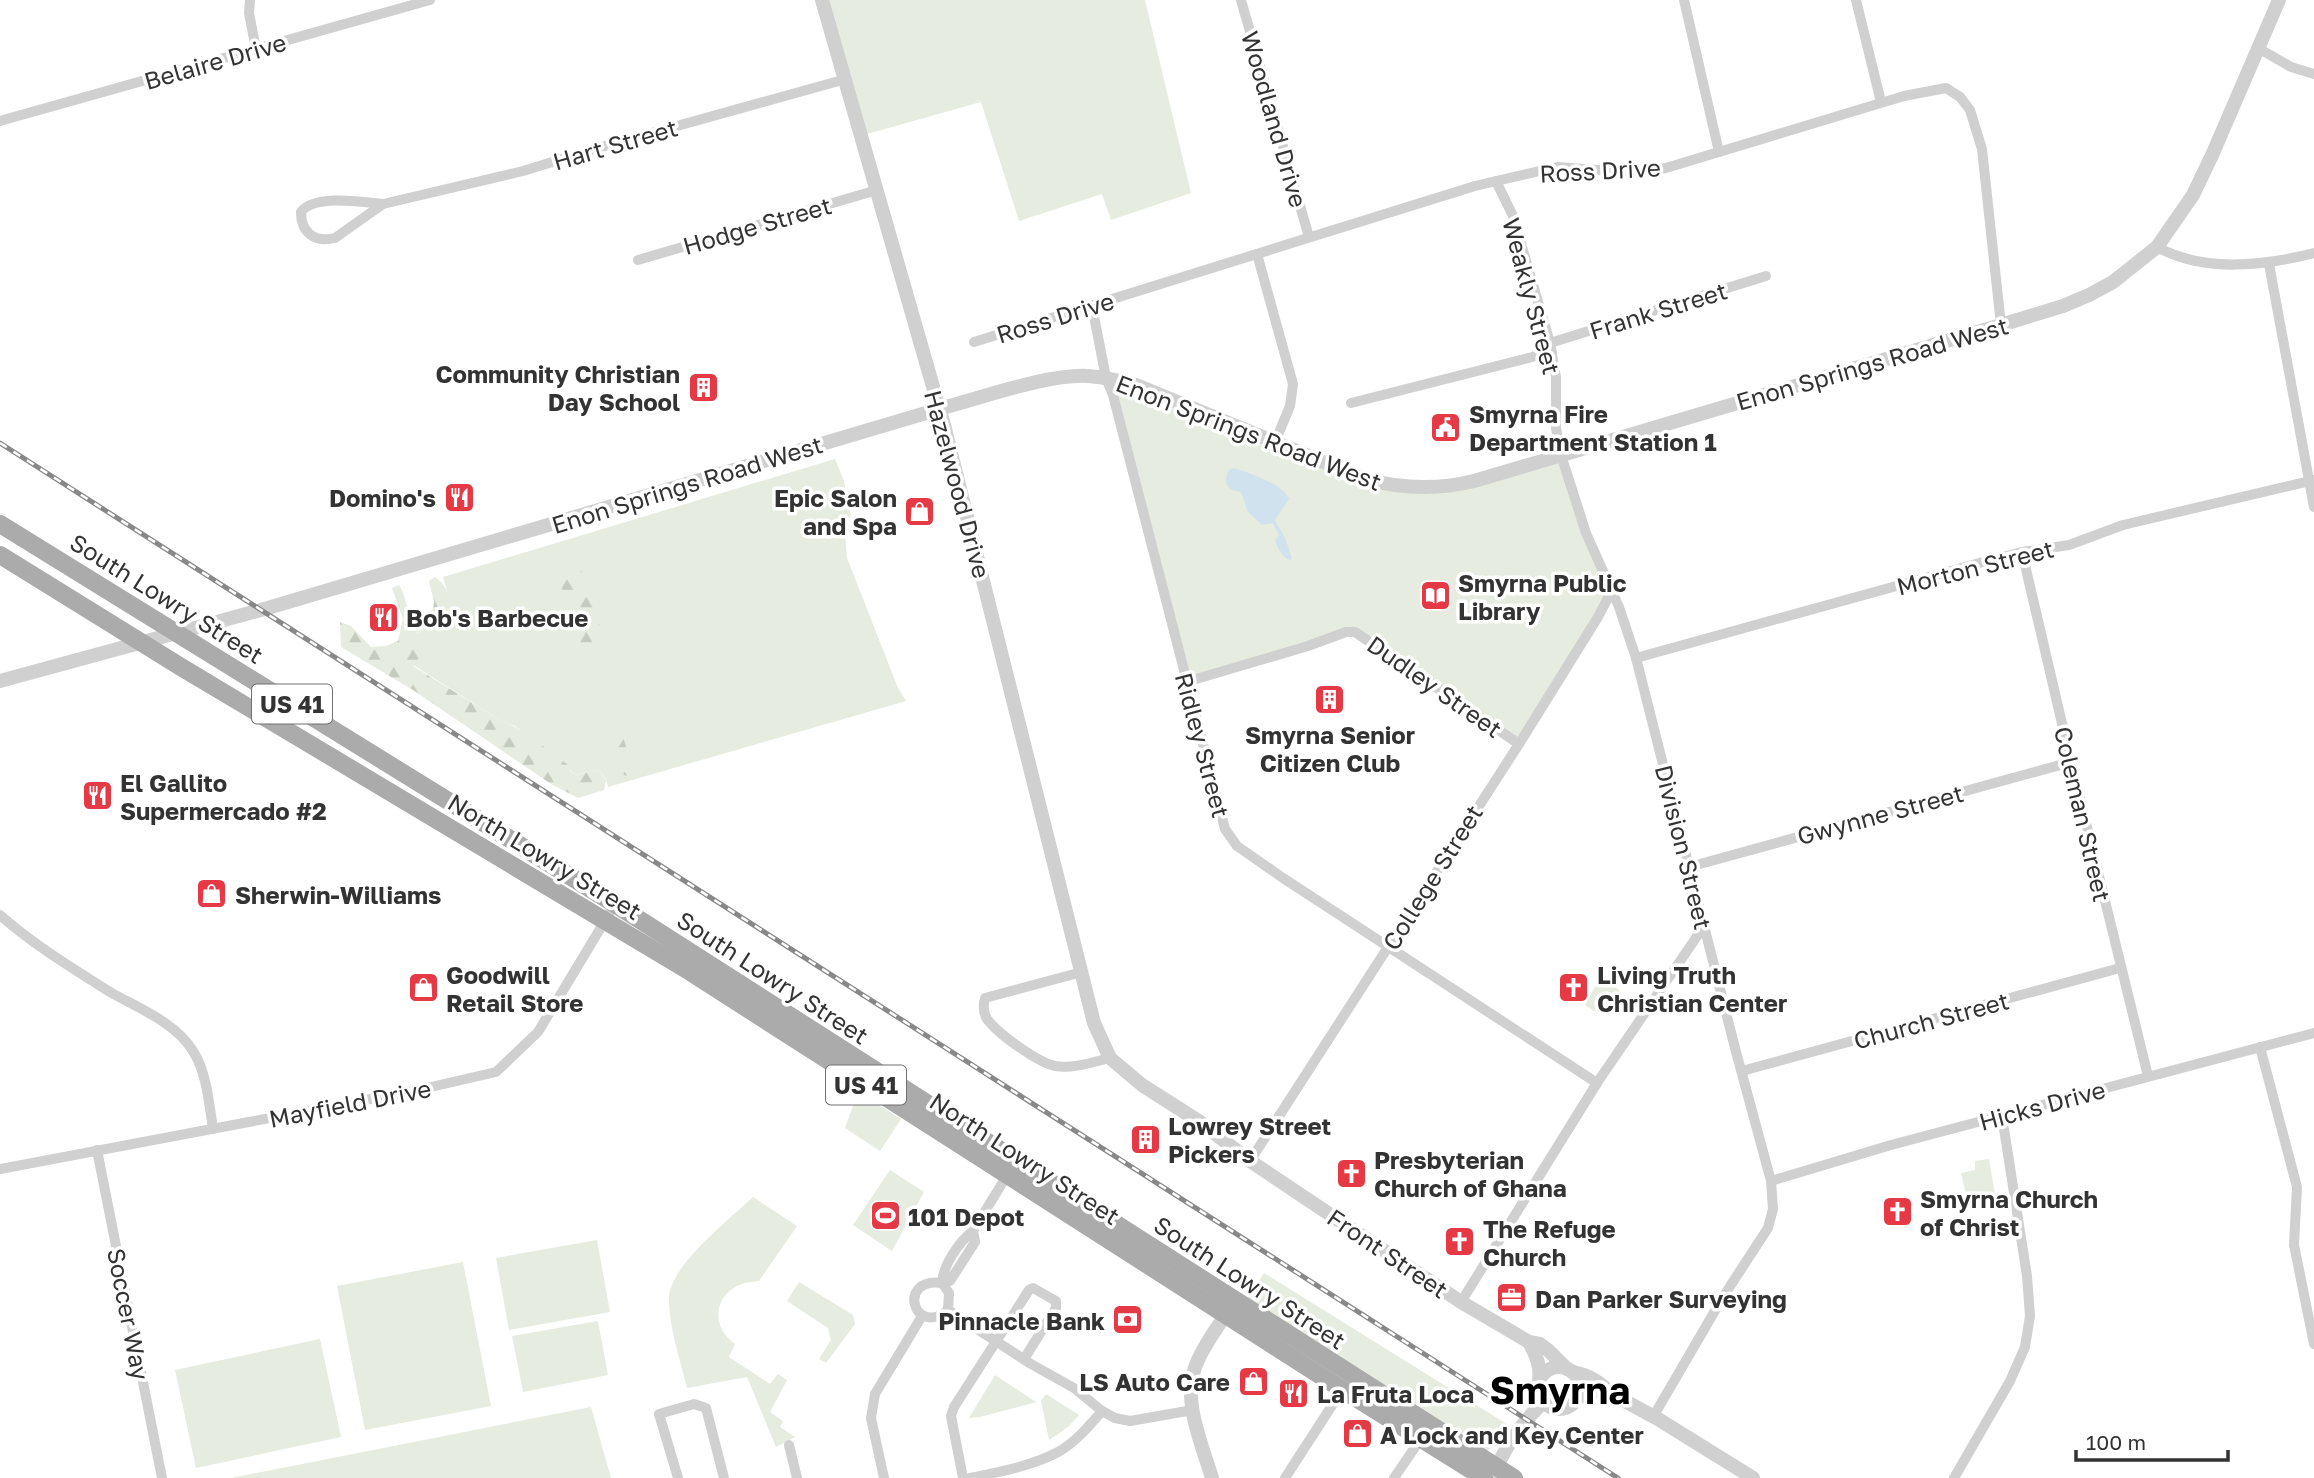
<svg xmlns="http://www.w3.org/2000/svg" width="2314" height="1478" font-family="'Golos Text',sans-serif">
<defs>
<pattern id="forest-firs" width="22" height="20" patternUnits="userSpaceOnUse" patternTransform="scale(1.75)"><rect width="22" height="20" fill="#e6ecdf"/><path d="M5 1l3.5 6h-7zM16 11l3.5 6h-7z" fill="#c6cbc0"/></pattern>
</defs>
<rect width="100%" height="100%" fill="#fff"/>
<g fill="#e6ecdf">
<path d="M828 0H1145L1191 193 1111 220 1102 194 1019 221 981 102 867 134Z"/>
<path d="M1106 378 1352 474 1410 488 1561 455 1611 592 1519 744 1359 633 1186 682Z"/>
<path d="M835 459 844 481 851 516 844 523 847 558 898 688 906 701 608 787 606 779 599 770 576 775 515 726 503 722 413 665 423 651 414 635 450 617 447 591 443 577Z"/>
<path d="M1604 979 1619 990 1621 1000 1617 1011H1594L1585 1005 1598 981 1602 984Z"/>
<path d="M858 1092 901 1119 880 1151 845 1128Z"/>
<path d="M1989 1159 1995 1195 1980 1198 1977 1192 1966 1194 1961 1173 1975 1170V1161Z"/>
<path d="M890 1170 924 1192 892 1251 853 1225Z"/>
<path d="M753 1197 797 1226 759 1281C752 1282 744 1282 737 1286 712 1299 713 1329 735 1344L729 1357 770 1384 778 1374 787 1380 770 1412 783 1421 780 1427 795 1437 776 1447 747 1377 687 1388C680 1359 669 1328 669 1299 668 1267 730 1219 753 1197Z"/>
<path d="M597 1240 610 1312 509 1330 496 1258Z"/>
<path d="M463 1262 491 1406 365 1430 337 1286Z"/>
<path d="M1264 1273 1510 1426 1499 1443 1485 1452 1246 1301Z"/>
<path d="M799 1282 853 1315 855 1324 826 1363 819 1359 831 1340 828 1328 787 1301Z"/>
<path d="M598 1321 608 1375 523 1392 512 1336Z"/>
<path d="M320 1339 341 1437 196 1468 175 1370Z"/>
<path d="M995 1375 1033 1400 1037 1402 980 1417 969 1418Z"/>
<path d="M1046 1394 1079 1415 1068 1427 1049 1440 1041 1401Z"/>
<path d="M591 1407 611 1478H231Z"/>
</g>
<g fill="url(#forest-firs)">
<path d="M565 560 581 569 583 589 596 612 604 636 600 658 575 659 565 632 575 630 564 599 558 572Z"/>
<path d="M435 577C449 586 450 601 450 617L415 634 424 651 413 666 503 722C523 728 549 752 567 764L570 771 576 775 599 770 606 780 604 790 578 798 551 784 413 690 341 647 340 622 351 626 371 647 386 646 398 641 403 619 392 588 399 585C406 595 405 608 413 617L433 609 434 602 429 581Z"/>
<path d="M609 733 623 737 633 768 626 776 612 767 613 757 605 747Z"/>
</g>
<path fill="#cfe2ee" d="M1234 468C1247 472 1285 485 1289 499L1275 520 1285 538 1292 558 1290 560C1281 557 1279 549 1275 541L1279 535 1273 523 1262 525 1248 512 1241 492C1228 491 1222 483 1229 470Z"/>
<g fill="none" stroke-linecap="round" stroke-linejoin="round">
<g stroke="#d0d0d0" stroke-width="10">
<path d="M250 0 249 13 256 49"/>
<path d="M1241 0 1309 237"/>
<path d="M1684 0 1719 152"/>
<path d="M1856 0 1881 102"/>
<path d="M2258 48 2291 67 2314 74"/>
<path d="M0 121 430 0"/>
<path d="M1496 181 1513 216 1550 343 1556 377V428L1561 455 1586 533 1619 607 1636 658 1735 1048 1771 1181 1773 1209 1768 1228 1723 1297 1653 1417"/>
<path d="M383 204C363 202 314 194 301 212 301 233 315 243 335 238L383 204 523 171 598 148 846 79"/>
<path d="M2157 247C2204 273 2263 266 2314 253"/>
<path d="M1257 254 1293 384 1290 406 1275 442"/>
<path d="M638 260 877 190"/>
<path d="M2269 264 2314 507"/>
<path d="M1092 306 1106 378 1113 395 1225 829 1237 846 1283 878 1597 1083"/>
<path d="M974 342 1475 186 1557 167 1612 171H1645L1666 168 1904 96 1946 88 1960 97 1970 110 1982 149 2001 325"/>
<path d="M1550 343 1766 276"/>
<path d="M1351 403 1552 352"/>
<path d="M2022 552 2071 762 2148 1076"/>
<path d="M1636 658 1994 559 2022 552 2069 545 2123 525 2314 480"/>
<path d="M1186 682 1308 646 1346 632H1355L1519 744"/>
<path d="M1689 867 2071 762"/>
<path d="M0 915C34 945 72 968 110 992 138 1008 175 1022 193 1051 207 1073 209 1104 213 1129"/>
<path d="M1082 972 985 998C983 1005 983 1012 987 1019 998 1034 1037 1062 1055 1066 1073 1069 1093 1062 1110 1058"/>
<path d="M2260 1047 2297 1187 2294 1245 2314 1344"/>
<path d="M1742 1071 2120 968"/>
<path d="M97 1150 162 1478"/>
<path d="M1250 1161 1519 744 1598 617 1611 592"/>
<path d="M0 1169 418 1090 496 1072 538 1032 615 904"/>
<path d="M1771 1181 1891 1145 2314 1033"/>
<path d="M973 1231 975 1242 950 1281 942 1283 949 1293 948 1310C914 1338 896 1277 942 1283 943 1265 959 1242 973 1231L1009 1172"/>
<path d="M1461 1302 1597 1083 1704 926"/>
<path d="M948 1310 1031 1364 1074 1388 1102 1411C1090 1425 1075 1443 1058 1452 1032 1466 999 1472 970 1478"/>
<path d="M1102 1411 1115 1418 1130 1421 1193 1410"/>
<path d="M789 1445 797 1478"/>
<path d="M678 1478 659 1414 694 1404 706 1408 724 1478"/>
<path d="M884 1478 871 1418 875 1394 922 1316"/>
<path d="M963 1478 951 1416 954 1407 1029 1290 1033 1288 1056 1301V1308L1024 1359"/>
<path d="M1285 1478 1344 1387"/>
<path d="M1394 1478 1424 1434"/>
<path d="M1954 1478 2010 1381 2025 1347 2030 1316 2027 1276 2002 1116"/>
</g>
<g stroke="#d0d0d0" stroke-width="14">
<path d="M822 0 944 425 1094 1023 1110 1058 1142 1085 1200 1122 1250 1161 1461 1302 1529 1342 1540 1344 1548 1350 1567 1369"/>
<path d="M0 681 261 610 953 405C990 395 1050 374 1088 376 1104 377 1121 381 1136 385L1365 479C1402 489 1437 490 1474 481L2001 325 2063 306 2089 295 2113 282 2157 247 2193 195 2213 153 2279 0"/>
<path d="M1529 1342C1536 1355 1541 1366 1539 1381"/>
<circle cx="1559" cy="1388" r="21"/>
<path d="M1572 1372C1589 1375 1600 1382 1613 1395"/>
<path d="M1577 1398 1592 1392H1602L1614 1395 1658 1419 1753 1478"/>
<path d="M1212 1478C1201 1441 1180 1397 1198 1360 1206 1342 1219 1325 1230 1308"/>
<path d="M1494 1478C1499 1453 1525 1420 1543 1402"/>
</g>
<g stroke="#ababab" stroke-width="18">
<path d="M0 524 615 904 1514 1478"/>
<path d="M0 555 181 667 684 968 1343 1390 1484 1478"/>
</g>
<defs>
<path id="rail" d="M0 443 1618 1478"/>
</defs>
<use href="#rail" stroke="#888" stroke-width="5"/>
<use href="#rail" stroke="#fff" stroke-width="2.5" stroke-dasharray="8" stroke-linecap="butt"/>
</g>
<defs>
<symbol id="building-square" viewBox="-11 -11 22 22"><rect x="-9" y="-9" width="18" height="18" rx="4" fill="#e63946" stroke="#fff"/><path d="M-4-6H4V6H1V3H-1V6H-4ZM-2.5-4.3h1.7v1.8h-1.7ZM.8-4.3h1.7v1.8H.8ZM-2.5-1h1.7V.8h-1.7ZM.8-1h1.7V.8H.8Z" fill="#fff"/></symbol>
<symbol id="civic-square" viewBox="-11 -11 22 22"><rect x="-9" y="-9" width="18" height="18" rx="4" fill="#e63946" stroke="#fff"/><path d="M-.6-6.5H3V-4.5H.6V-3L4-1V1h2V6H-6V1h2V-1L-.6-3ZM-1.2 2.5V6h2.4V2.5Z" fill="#fff"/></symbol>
<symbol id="restaurant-square" viewBox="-11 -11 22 22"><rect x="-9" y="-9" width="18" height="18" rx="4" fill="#e63946" stroke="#fff"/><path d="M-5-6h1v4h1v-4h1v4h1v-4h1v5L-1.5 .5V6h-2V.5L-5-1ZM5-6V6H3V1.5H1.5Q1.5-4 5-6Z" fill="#fff"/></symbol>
<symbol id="shop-square" viewBox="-11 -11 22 22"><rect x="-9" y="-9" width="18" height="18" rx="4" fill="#e63946" stroke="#fff"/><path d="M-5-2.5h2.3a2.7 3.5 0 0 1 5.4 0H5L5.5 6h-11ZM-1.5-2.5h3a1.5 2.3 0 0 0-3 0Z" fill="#fff"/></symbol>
<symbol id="library-square" viewBox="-11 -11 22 22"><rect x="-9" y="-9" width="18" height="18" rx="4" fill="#e63946" stroke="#fff"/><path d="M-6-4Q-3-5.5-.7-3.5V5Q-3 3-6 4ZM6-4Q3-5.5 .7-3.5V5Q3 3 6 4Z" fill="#fff"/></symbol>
<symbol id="church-square" viewBox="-11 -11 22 22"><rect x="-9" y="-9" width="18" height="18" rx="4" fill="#e63946" stroke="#fff"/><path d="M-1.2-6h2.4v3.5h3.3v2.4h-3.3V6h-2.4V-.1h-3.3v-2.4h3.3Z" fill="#fff"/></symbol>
<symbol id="stadium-square" viewBox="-11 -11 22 22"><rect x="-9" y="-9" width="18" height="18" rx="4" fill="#e63946" stroke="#fff"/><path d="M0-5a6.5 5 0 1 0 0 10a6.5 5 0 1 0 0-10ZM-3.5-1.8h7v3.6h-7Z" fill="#fff"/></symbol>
<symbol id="office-square" viewBox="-11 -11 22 22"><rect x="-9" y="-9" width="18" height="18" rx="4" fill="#e63946" stroke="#fff"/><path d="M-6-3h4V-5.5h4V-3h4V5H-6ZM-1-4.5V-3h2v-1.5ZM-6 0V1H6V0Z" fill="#fff"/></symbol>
<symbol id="bank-square" viewBox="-11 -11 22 22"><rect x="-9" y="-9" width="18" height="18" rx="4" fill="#e63946" stroke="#fff"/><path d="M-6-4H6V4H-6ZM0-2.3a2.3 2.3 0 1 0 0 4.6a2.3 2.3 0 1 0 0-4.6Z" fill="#fff"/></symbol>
</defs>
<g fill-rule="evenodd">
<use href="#building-square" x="686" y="370" width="35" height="35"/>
<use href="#civic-square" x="1428" y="410" width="35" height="35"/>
<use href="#restaurant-square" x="442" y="480" width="35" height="35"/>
<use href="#shop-square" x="902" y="494" width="35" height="35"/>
<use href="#library-square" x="1418" y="578" width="35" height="35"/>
<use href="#restaurant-square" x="366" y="600" width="35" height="35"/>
<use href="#building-square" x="1312" y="682" width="35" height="35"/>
<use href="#restaurant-square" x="80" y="778" width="35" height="35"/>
<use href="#shop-square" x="194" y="876" width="35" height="35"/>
<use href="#shop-square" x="406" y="970" width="35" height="35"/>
<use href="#church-square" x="1556" y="970" width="35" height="35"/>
<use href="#building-square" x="1128" y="1122" width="35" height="35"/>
<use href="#church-square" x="1334" y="1156" width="35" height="35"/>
<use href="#church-square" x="1880" y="1194" width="35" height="35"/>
<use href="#stadium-square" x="868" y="1198" width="35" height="35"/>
<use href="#church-square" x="1442" y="1224" width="35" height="35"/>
<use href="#office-square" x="1494" y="1280" width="35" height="35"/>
<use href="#bank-square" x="1110" y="1302" width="35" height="35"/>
<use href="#shop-square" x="1236" y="1364" width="35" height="35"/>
<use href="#restaurant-square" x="1276" y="1376" width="35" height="35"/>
<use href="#shop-square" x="1340" y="1416" width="35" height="35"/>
</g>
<g text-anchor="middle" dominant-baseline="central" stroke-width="7" stroke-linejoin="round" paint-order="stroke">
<g fill="#fff" stroke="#707070" stroke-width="2">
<rect x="252" y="684.5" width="80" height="39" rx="5"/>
<rect x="826" y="1065.5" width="80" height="39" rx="5"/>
</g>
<g font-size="23" font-weight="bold" fill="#333">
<text x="292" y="704">US 41</text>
<text x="866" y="1085">US 41</text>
</g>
<g font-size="24" fill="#333" stroke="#fff">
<text transform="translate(215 61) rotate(-16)">Belaire Drive</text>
<text transform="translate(1275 119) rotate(74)">Woodland Drive</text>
<text transform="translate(615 144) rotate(-16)">Hart Street</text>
<text transform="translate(1600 170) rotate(-3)">Ross Drive</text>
<text transform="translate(757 225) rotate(-16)">Hodge Street</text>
<text transform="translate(1532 296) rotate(75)">Weakly Street</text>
<text transform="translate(1658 310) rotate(-17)">Frank Street</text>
<text transform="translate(1055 317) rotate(-17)">Ross Drive</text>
<text transform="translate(1872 363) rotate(-16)">Enon Springs Road West</text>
<text transform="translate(1249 432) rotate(21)">Enon Springs Road West</text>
<text transform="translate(687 484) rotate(-17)">Enon Springs Road West</text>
<text transform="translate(958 484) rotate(75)">Hazelwood Drive</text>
<text transform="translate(1975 567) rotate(-14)">Morton Street</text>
<text transform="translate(167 598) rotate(32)">South Lowry Street</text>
<text transform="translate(1435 686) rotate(35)">Dudley Street</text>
<text transform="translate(1203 745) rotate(75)">Ridley Street</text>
<text transform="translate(1880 814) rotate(-15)">Gwynne Street</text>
<text transform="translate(2083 814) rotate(77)">Coleman Street</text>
<text transform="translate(1684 847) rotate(76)">Division Street</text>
<text transform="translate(545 856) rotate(31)">North Lowry Street</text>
<text transform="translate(1432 877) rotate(-58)">College Street</text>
<text transform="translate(773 977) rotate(33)">South Lowry Street</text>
<text transform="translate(1931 1020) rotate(-15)">Church Street</text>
<text transform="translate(350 1103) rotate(-11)">Mayfield Drive</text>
<text transform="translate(2042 1105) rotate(-15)">Hicks Drive</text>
<text transform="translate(1025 1158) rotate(33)">North Lowry Street</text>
<text transform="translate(1388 1253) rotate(34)">Front Street</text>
<text transform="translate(1250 1282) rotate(33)">South Lowry Street</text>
<text transform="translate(129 1314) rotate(79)">Soccer Way</text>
</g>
<g font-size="24" font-weight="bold" fill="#333" stroke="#fff" text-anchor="start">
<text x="680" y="373" text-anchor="end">Community Christian<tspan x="680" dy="28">Day School</tspan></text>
<text x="1469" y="413">Smyrna Fire<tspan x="1469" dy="28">Department Station 1</tspan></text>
<text x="436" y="497" text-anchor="end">Domino's</text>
<text x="897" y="497" text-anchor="end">Epic Salon<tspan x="897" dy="28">and Spa</tspan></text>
<text x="1458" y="582">Smyrna Public<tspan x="1458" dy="28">Library</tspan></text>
<text x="406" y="617">Bob's Barbecue</text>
<text x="1330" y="734" text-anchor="middle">Smyrna Senior<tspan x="1330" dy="28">Citizen Club</tspan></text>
<text x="120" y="782">El Gallito<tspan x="120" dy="28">Supermercado #2</tspan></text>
<text x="235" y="894">Sherwin-Williams</text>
<text x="446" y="974">Goodwill<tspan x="446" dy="28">Retail Store</tspan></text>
<text x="1597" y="974">Living Truth<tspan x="1597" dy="28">Christian Center</tspan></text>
<text x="1168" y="1125">Lowrey Street<tspan x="1168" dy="28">Pickers</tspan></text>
<text x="1374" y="1159">Presbyterian<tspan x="1374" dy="28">Church of Ghana</tspan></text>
<text x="1920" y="1198">Smyrna Church<tspan x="1920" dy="28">of Christ</tspan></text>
<text x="908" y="1216">101 Depot</text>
<text x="1483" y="1228">The Refuge<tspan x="1483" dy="28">Church</tspan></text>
<text x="1535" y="1298">Dan Parker Surveying</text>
<text x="1105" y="1320" text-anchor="end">Pinnacle Bank</text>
<text x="1230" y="1381" text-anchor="end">LS Auto Care</text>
<text x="1317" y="1393">La Fruta Loca</text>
<text x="1380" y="1434">A Lock and Key Center</text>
</g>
<g font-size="38" font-weight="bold" fill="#000" stroke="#fff">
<text x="1560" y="1389">Smyrna</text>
</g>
</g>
<path d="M2076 1450v10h152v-10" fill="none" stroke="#333333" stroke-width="3.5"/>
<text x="2086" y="1450" font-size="21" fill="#333333" stroke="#ffffff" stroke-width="5" paint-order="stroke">100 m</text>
</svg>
